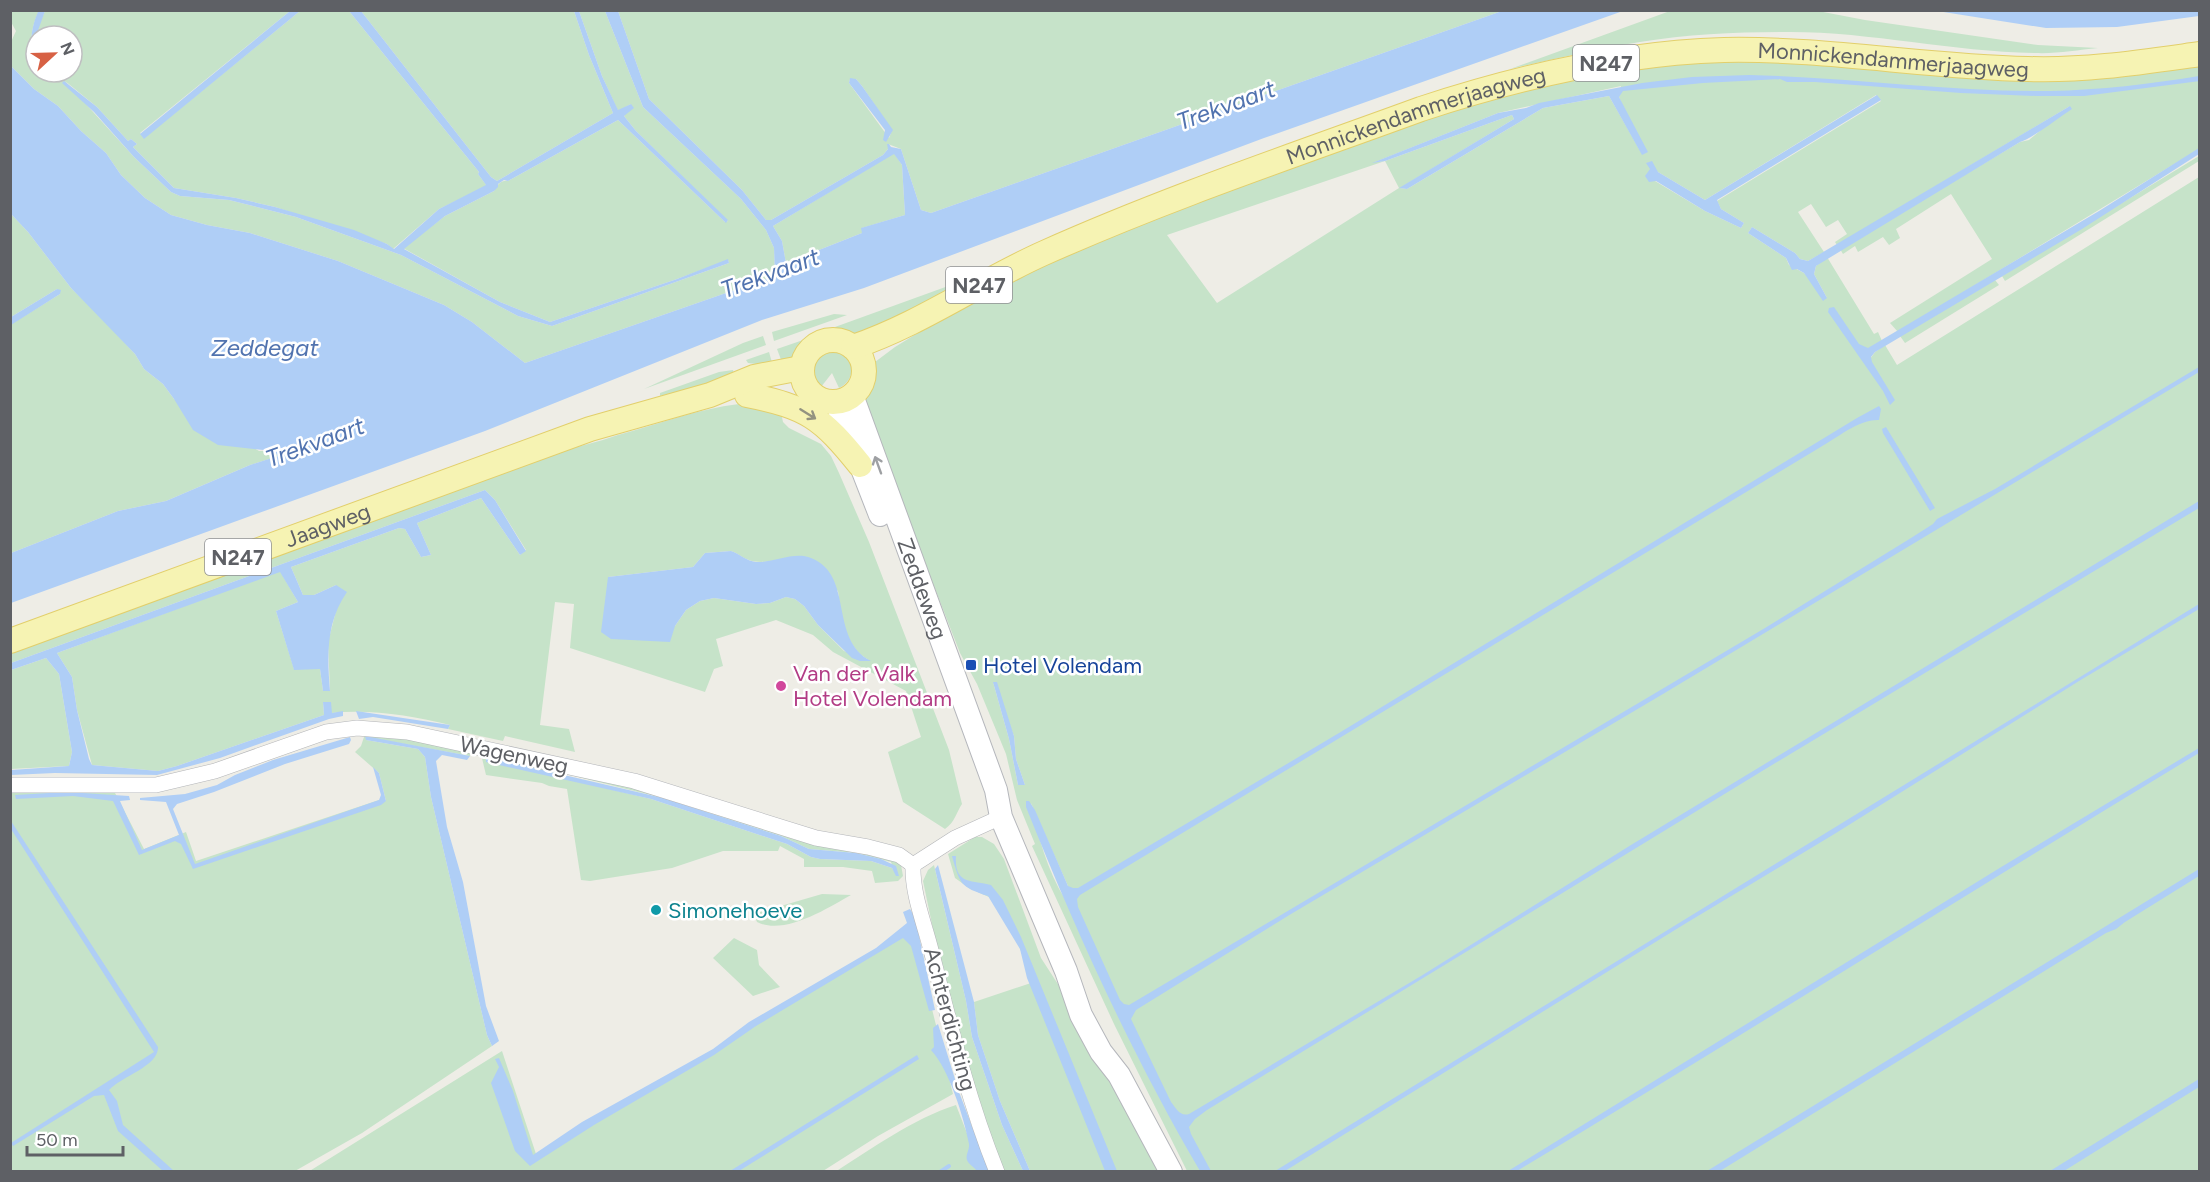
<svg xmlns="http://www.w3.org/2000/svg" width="2210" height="1182" font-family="Figtree,sans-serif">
<rect width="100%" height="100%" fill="#eeede6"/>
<g fill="#c6e3c9" fill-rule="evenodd">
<path d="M11 11H39C32 24 29 43 33 58 34 63 36 66 36 72H46L53 76 56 75 54 72H72V36H37L38 27 45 11H290L140 133 144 138 300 11H349L479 172 478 174 487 186 439 209 393 249 387 244 275 207 236 198 174 188 133 147 137 144 131 139 128 141 97 107 65 81 134 157 171 192 180 196 229 200 296 217 401 255 518 316 552 326 729 263 728 260 677 279 550 322 500 302 403 248 445 216 494 191C497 185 501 180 508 181L618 120 725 222 728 221 636 131 624 116 631 104 618 111 602 76 579 11H605L643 107 741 199 766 230 774 248 775 276 525 363 472 322 444 305 338 261 250 233 207 225 171 215 145 198 121 175 106 153 81 131 58 106 34 89 11 66 10 44 16 31 11 22Z"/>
<path d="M361 11H574L589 55 613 113 497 181 491 177Z"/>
<path d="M618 11H1502L931 213 921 210 901 149 888 144V149L883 155 771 220H766L742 190 649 99ZM850 79H856L862 86 892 130 889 138 849 83Z"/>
<path d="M1670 11H1818L1865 20 2038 45 2098 48C2077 50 2056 54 2035 53 1953 52 1872 32 1790 32 1740 32 1689 34 1640 42 1596 49 1554 59 1510 69Z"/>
<path d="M1720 62 2199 65V149L1898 332 1890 323 1992 259 1951 194 1896 229 1900 238 1889 245 1883 237 1858 252 1855 246 1843 254 1840 249 2020 142 2029 140 2070 106 1837 245 1835 242 1847 234 1838 220 1826 227 1811 204 1798 212 1824 252 1808 261 1800 259 1795 253 1752 227 1748 233 1786 258 1789 265 1804 273 1827 298 1814 274 1816 266 1827 257 1874 334 1878 332 1882 341 1861 354 1886 392 1870 359 1875 352 1885 345 1897 365 2199 177V1171H1187L1114 1024 1032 846 1035 844 1017 800 1006 754 977 684 960 653 925 563 918 550 879 436 860 408 868 370 875 362 895 347 989 289 1140 223 1419 121 1536 85 1599 74 1670 65ZM1621 86 1619 97 1642 154 1609 96 1543 108 1407 189 1400 188 1514 119 1512 115 1385 161 1375 162 1498 113ZM1876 95 1881 101 1717 201 1721 209 1744 223 1741 228 1705 211 1655 181 1650 169 1658 172 1705 200ZM1385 161 1399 188 1217 303 1167 235ZM993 682 1014 736 1016 759 1025 785H1018L1009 739ZM1031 803 1068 886 1065 899C1047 870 1038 836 1031 803Z"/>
<path d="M894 153 902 165 905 215 862 228V233L786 263 782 241 773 226Z"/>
<path d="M2199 156V161L2005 281 2002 276Z"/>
<path d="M11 214 28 232 71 288 98 314 135 354 144 369 163 384 174 399 259 451H273L279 456 250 465 166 501 118 511 11 553 10 325 60 294 57 289 11 317Z"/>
<path d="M1995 280 1999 285 1905 343 1900 336Z"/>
<path d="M962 281 964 285 852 338 838 333 835 327Z"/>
<path d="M834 314 847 315 774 341 772 332Z"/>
<path d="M763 336 766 345 644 389 743 343Z"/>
<path d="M806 339 808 342 796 358 783 365 777 349Z"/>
<path d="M833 349C854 354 859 378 839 388L832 373 821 387C806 372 814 354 833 349Z"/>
<path d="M769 352 773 366 748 363 746 360Z"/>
<path d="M733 370 735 378 660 396V393L719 372Z"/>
<path d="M739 404 780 408 783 422 789 428 821 444 831 456 839 473 869 542 949 750 962 804C956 813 955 822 945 829L903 802 888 752 921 737 906 691 833 652 813 635 776 620 716 639 723 666 714 669 705 692 570 648 574 604 555 602 540 725 569 729 575 752 505 736 503 741 448 729 450 725C412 716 371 709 332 713L323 702 324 715 177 766 158 771 92 765 77 710 72 677 57 653 280 571 298 602 276 611 294 669H320L323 691H330L328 642 337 607 336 585 314 595H303L291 567 399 528 405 529 421 557 431 555 417 523 481 498 520 555 526 550 495 500 485 490 11 663 10 651 556 452C577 447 598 442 618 435 659 424 697 409 739 404ZM731 551C738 553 742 558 749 560 762 565 781 559 795 557L838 591C841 615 845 648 869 660L844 651 818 625 804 606 795 599 786 597 770 603 756 604 714 598 700 601 686 610 675 626 608 577 693 567 705 553Z"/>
<path d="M46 658 59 674 72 752 69 766 11 769V670Z"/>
<path d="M373 732 471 753 470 756 366 737V740L418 749 425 757 431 797 487 1035 492 1046 362 1133 295 1171H11L10 793 114 791 144 849 186 832 196 861 379 800 386 801 379 773 355 752 361 746 365 734Z"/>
<path d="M481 754 589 774 892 857 901 865 903 876 898 881 875 883 872 871 843 867H804V859L780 846 778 851H723L672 868 590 881 581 880 567 789 549 786 542 783 486 775ZM546 774H566L663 798 781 836 809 849 856 853 891 862 894 871 892 868 871 861 820 859 811 857 787 844 651 799Z"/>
<path d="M975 837H982L994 844 1004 859 1041 958 1065 995 1161 1171H1030L1000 1101 978 1035 974 1002 1034 982 1013 932 991 898 969 888 955 878 948 854Z"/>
<path d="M934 865 966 1001 972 1037 1002 1125 1023 1171H1003L954 1030 923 881 928 870Z"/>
<path d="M822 894 851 895C828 908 784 936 757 922L755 917 760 912Z"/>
<path d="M912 928 953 1094 878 1136 823 1171 308 1172 502 1051 537 1157Z"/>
<path d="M734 938 757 950 759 965 780 987 753 996 713 958Z"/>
<path d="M956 1105 982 1172H835C874 1147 913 1119 956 1105Z"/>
</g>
<g fill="#afcef6" fill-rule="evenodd">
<path d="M39 10 45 11 36 36V64C28 48 31 26 39 10Z"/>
<path d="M2199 10V16L2117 27 2046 28 1937 11Z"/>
<path d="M290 11H300L144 139 140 134Z"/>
<path d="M349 11H361L491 177 497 181 613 113 589 55 574 11H579L602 76 618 110 631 104 634 108 624 116 636 131 728 220 726 223 618 120 508 181 504 180 498 184V187L494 191 445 216 404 249 500 302 550 322 677 279 728 259 729 263 552 326 518 316 401 255 296 217 229 200 180 196 171 192 134 157 94 112 62 83 64 81 97 107 128 141 131 139 137 144 133 147 174 188 236 198 275 207 354 230 387 244 394 249 439 209 486 185 478 174 479 172Z"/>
<path d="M605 11H618L649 99 742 190 766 220H771L883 155 888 149 887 144H889L891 147 901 149 921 210 931 213 1502 11H1623L1264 138 864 288 762 320 485 431 11 603V553L118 511 166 501 250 465 278 456 273 451 218 445 193 430 174 399 163 384 144 369 135 354 71 288 28 232 11 214V66L34 89 58 106 81 131 106 153 121 175 145 198 171 215 207 225 250 233 338 261 444 305 472 322 525 363 775 276 774 248 766 230 741 199 643 107ZM894 154 902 165 905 215 861 228 862 233 786 263 782 241 773 226Z"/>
<path d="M1749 75C1849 77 1949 92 2050 91 2100 90 2150 84 2199 76L2200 81 2084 96H2037L1961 93 1815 82H1787L1780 79 1703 83 1623 91 1619 97 1648 152 1642 155 1609 96 1543 108 1407 189 1399 188 1514 119 1512 115 1385 161 1372 163 1498 113 1526 108 1539 103 1642 83 1692 77Z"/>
<path d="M850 78 856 79 862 86 893 130 886 142 883 140 885 130 849 83Z"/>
<path d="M1877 95 1881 100 1717 200 1721 209 1744 223 1741 228 1705 211 1656 181 1649 182 1645 176 1650 169 1646 163 1652 161 1658 172 1705 200Z"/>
<path d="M2070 106 2072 109C2060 117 2031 139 2020 142L1816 266 1814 274 1827 298 1823 301 1804 273 1797 269 1792 270 1786 258 1748 233 1752 227 1795 253 1800 259 1808 261Z"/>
<path d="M2199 148V154L2082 229 1875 352 1871 357 1872 362 1895 400 1890 405 1883 391 1828 312 1829 308 1834 307 1859 344 1868 348 2099 211Z"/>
<path d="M57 289 61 290 60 294 11 325V317Z"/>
<path d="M2199 367V372L1663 694 1291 914 1136 1010 1131 1019 1171 1102C1176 1108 1180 1117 1189 1114L1421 976 1631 845 2199 501V508L1772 765 1207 1110 1195 1119 1189 1127 1191 1134 1211 1171H1200C1132 1055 1076 932 1026 807V801H1029L1035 810 1068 886 1073 888H1078L1339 733 1857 418 1879 406 1881 409 1879 420C1859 419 1837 438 1819 448L1080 895 1077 899 1078 907 1120 1000 1124 1004 1129 1005 1765 628 1911 538 1933 524 1937 519 1995 489Z"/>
<path d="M1886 427 1935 508 1930 511 1883 433 1882 429Z"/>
<path d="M485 490 495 500 526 551 520 555 481 498 417 523 431 555 421 557 405 529 399 528 291 567 303 595H314L336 585 347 592C326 622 327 656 330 691H323L320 669 294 670 276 611 298 602 280 572 57 653 72 677 77 710 89 759 92 765 158 771 177 766 324 715 323 702H331L332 713 343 711V716L329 719 220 758 157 775 55 773 11 775V770L69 766 72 752 59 674 46 658 11 670V663Z"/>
<path d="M731 551C740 554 746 561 756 562 773 563 794 551 811 558 855 575 828 639 871 661H860L852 658 818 625 804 606 795 599 786 597 770 603 756 604 714 598 700 601 686 610 675 626 670 642 611 639 601 632 608 577 693 567 705 553Z"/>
<path d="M2199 604V609L2079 681 1836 833 1683 925 1285 1171H1275Z"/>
<path d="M993 682H997L1014 736 1016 759 1025 785H1018L1009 739Z"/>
<path d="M356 711 450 725 448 729 373 717 359 719Z"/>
<path d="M365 736 470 756 467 760 442 755 436 761 447 827 463 882 486 1006 499 1041 492 1046 487 1035 431 797 425 757 418 749 366 740Z"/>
<path d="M350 737 351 740 349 744 285 764 214 792 177 804 173 809 195 864 379 800 381 795 373 767 379 773 386 801 381 805 193 869 181 844 175 841 139 855 113 801 73 796 16 799 15 795 67 792 129 796 130 800 120 801 142 850 179 835 166 802 140 800V798L185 794 217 785 235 775 273 760Z"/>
<path d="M2199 748V753C1971 891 1745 1034 1517 1171H1508L1998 869Z"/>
<path d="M486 757 663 798 781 836 809 849 856 853 881 859 896 866 899 876H896L892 868 871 861 820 859 811 857 787 844 651 799 486 762Z"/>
<path d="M11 821 158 1047C159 1066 122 1076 109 1090L117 1101 123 1125 174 1171H163L118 1131 104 1095 94 1096 13 1146 11 1143 154 1052 11 829Z"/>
<path d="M952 856H956C954 885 972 880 991 885L1003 900 1021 937 1117 1171H1105L1027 978 1020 949 988 896C960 887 960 884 952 856Z"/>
<path d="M938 865 974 1002 978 1035 1000 1101 1030 1171H1023L1002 1125 972 1037 966 1001 935 869Z"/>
<path d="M2199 869V876L2125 922 2116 929 2106 933 1720 1171H1707Z"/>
<path d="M910 909 915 917 935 1010 929 1011 911 946 903 938 756 1026 714 1055 594 1125 530 1166 515 1151 491 1083 499 1067 495 1059 499 1058 513 1091 533 1155 582 1122 713 1049 749 1022 876 948 907 923 903 912Z"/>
<path d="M938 1024 959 1092 989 1171H977C975 1168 970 1165 968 1162 964 1156 970 1150 969 1144 964 1118 949 1069 931 1050L934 1047 933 1028Z"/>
<path d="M917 1055 919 1059 739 1171H730Z"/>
<path d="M2199 1079V1087L2064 1171H2050Z"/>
</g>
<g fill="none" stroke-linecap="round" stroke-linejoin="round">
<path stroke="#afcef6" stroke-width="4" d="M940 1172 949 1166"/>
<defs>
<g id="minor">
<path d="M10 785H156L215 771 326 732 357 728 407 732 634 781 816 838 868 847 899 855 913 865"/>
<path d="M913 865C912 894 924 922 931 950 950 1025 968 1100 997 1172"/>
<path d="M913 865 955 838 1001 817"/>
</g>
<g id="secondary">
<path id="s1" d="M852 395 996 790 1001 817 1066 971 1081 1015 1101 1052 1119 1075 1171 1172"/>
<path d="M836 402 880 515"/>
</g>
<g id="primary">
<circle cx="833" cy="371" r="31"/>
<path id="s2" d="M853 347C921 324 979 282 1044 253 1167 198 1295 155 1421 109 1518 77 1621 53 1724 50 1825 48 1926 67 2028 69 2085 71 2142 62 2200 54"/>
<path d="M747 395C808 407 822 418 860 465"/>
<path id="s3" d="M10 641 590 429 710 395 754 377 801 368"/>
</g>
</defs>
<use href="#minor" stroke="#b3b5b9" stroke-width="16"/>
<use href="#secondary" stroke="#b5b7bc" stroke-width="24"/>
<use href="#primary" stroke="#e2cf6b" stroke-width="26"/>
<use href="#minor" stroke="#fff" stroke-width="15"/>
<use href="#secondary" stroke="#fff" stroke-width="22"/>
<use href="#primary" stroke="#f6f3b3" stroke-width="24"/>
</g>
<defs><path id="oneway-shaft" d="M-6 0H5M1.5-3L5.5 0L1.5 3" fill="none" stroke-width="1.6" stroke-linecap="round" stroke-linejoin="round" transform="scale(1.5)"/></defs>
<use stroke="#939380" href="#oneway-shaft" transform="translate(808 414) rotate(32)"/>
<use stroke="#9ea0a3" href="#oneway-shaft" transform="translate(878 465) rotate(-110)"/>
<rect fill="#1a4fb4" stroke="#fff" stroke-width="2" x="965" y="659" width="12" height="12" rx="3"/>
<circle fill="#d1479c" stroke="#fff" stroke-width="2" cx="781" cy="686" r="6"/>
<circle fill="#0f9aa8" stroke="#fff" stroke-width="2" cx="656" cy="910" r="6"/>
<g text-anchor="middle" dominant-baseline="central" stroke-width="5" stroke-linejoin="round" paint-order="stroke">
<g fill="#fff" stroke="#8e9093" stroke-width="1.5">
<rect x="1573" y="45" width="66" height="36" rx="4.5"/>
<rect x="946" y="267" width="66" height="36" rx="4.5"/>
<rect x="205" y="539" width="66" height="36" rx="4.5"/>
</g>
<g font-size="21" font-weight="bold" fill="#5e6065">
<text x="1606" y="63">N247</text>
<text x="979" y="285">N247</text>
<text x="238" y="557">N247</text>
</g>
<g font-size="22" fill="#5e6065" stroke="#fff">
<text stroke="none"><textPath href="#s2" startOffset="1096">Monnickendammerjaagweg</textPath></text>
<text stroke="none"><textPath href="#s2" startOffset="610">Monnickendammerjaagweg</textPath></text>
<text stroke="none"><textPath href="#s3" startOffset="338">Jaagweg</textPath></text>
<text stroke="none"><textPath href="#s1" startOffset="206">Zeddeweg</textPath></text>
<text transform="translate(514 755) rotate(12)">Wagenweg</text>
<text transform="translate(950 1019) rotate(75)">Achterdichting</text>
</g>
<g font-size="22" fill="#164399" stroke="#fff" text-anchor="start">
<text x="983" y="665">Hotel Volendam</text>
</g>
<g font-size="22" fill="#b23c85" stroke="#fff" text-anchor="start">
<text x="793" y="673">Van der Valk<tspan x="793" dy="25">Hotel Volendam</tspan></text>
</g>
<g font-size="22" fill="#0d838f" stroke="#fff" text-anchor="start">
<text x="668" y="910">Simonehoeve</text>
</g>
<g font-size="24" font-style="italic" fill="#5173af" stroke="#fff">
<text transform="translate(1226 105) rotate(-20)">Trekvaart</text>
<text transform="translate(770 273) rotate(-20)">Trekvaart</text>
<text x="265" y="347">Zeddegat</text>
<text transform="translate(315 442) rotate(-20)">Trekvaart</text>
</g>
</g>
<rect width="2210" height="1182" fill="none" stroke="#5e6065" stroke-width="24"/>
<g transform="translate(54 54) rotate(68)"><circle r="28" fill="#ffffff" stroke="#bfbfc1" stroke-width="1.5"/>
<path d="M0-4.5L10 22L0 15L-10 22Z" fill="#d76144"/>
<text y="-9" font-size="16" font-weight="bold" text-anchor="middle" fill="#5e6065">N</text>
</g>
<path d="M27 1146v9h96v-9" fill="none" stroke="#5e6065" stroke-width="3"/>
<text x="36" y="1146" font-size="18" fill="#5e6065" stroke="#ffffff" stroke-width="4.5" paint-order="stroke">50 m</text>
</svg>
